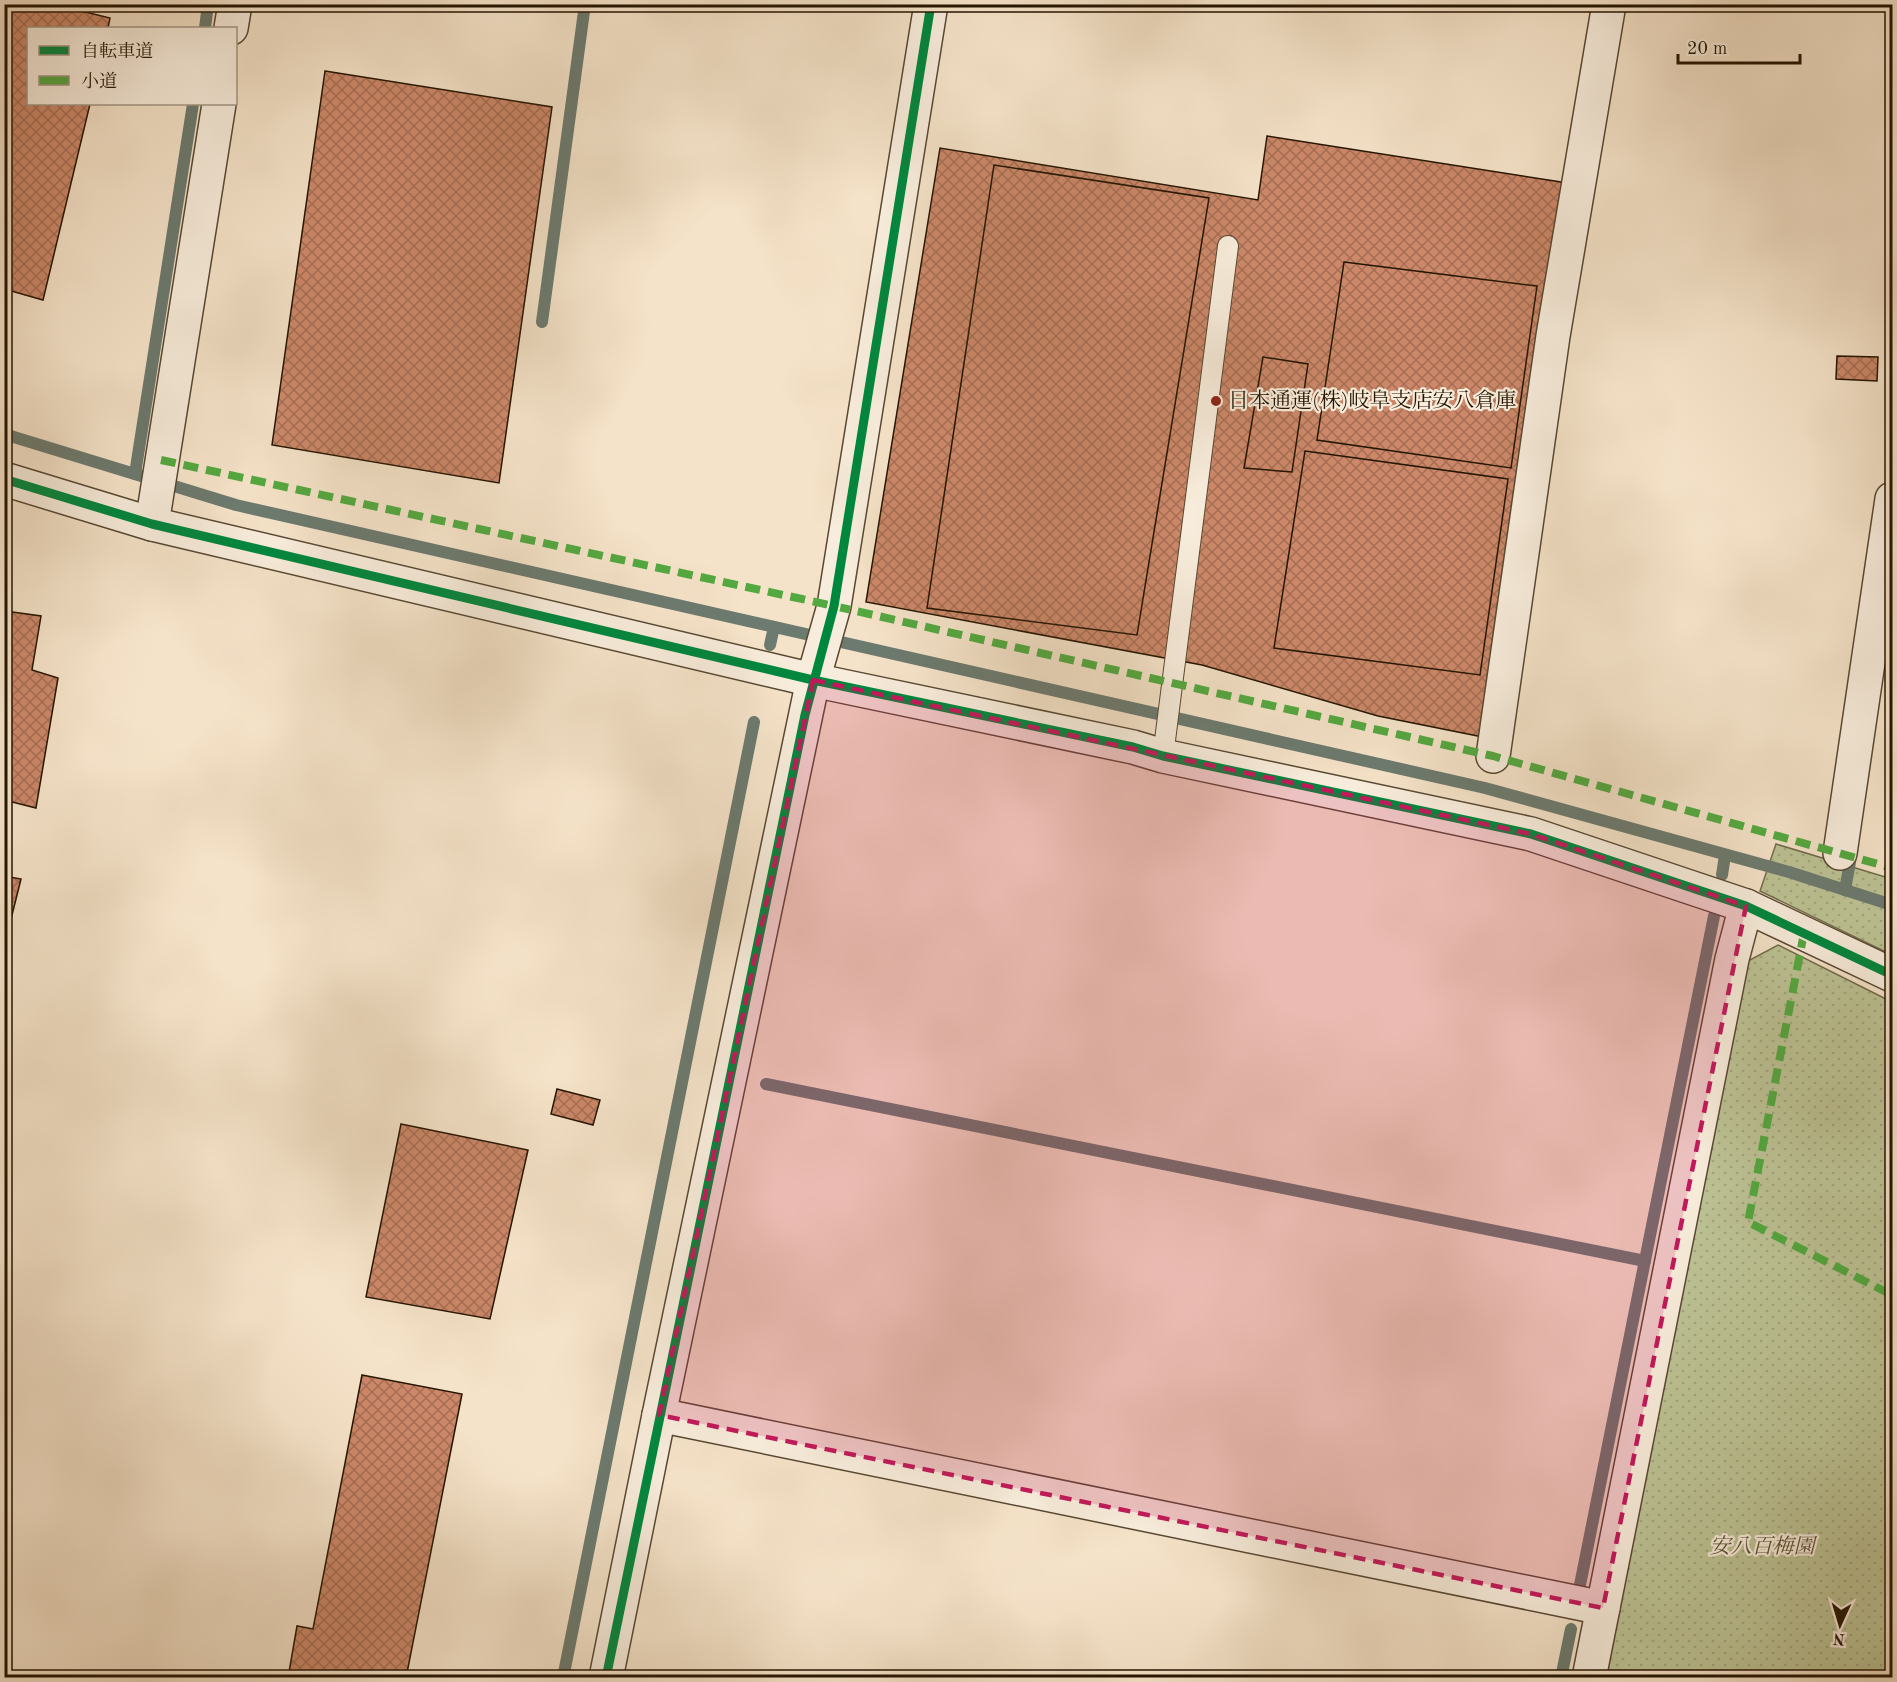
<svg xmlns="http://www.w3.org/2000/svg" width="1897" height="1682" font-family="'Old Standard TT','Noto Serif JP',serif">
<defs>
<pattern id="park-dots" width="8" height="8" patternUnits="userSpaceOnUse" patternTransform="scale(1.5)"><rect width="8" height="8" fill="#bdc395"/><path d="M2 2h.1M6 6h.1" fill="none" stroke="#a2a77f" stroke-width="1.8" stroke-linecap="round"/></pattern>
<pattern id="building-cross-hatch" width="8" height="8" patternUnits="userSpaceOnUse" patternTransform="scale(1.5)"><rect width="8" height="8" fill="#cc8869"/><path d="M0 0l8 8M0 8l8-8" fill="none" stroke="#a56e54"/></pattern>
</defs>
<rect width="100%" height="100%" fill="#f5e3c9"/>
<filter id="stains"><feTurbulence type="fractalNoise" baseFrequency=".00333" numOctaves="4"/><feColorMatrix values="0 0 0 0 .2 0 0 0 0 .09 0 0 0 0 .02 0 0 0 .5 -.17"/></filter>
<radialGradient id="worn" r=".72"><stop offset=".6" stop-color="#630" stop-opacity="0"/><stop offset="1" stop-color="#630" stop-opacity=".3"/></radialGradient>
<g fill="url(#park-dots)" stroke="#706c4b" stroke-width="1.5">
<path d="M1776 844 1892 879V955L1760 891Z"/>
<path d="M1778 945 1892 1002V1677L1602 1678 1748 961Z"/>
</g>
<g fill="none" stroke-linecap="round" stroke-linejoin="round">
<g stroke="#6c7a6f" stroke-width="12">
<path d="M205 28 208 4"/>
<path d="M542 322 585 4"/>
<path d="M4 434 236 505 1485 788 1789 872 1892 905"/>
<path d="M135 474 193 104"/>
<path d="M770 645 774 627"/>
<path d="M1722 875 1725 855"/>
<path d="M1845 890 1852 851"/>
<path d="M766 1084 1645 1261"/>
<path d="M1580 1585 1714 916"/>
<path d="M563 1678 754 722"/>
<path d="M1561 1678 1571 1629"/>
</g>
</g>
<g fill="url(#building-cross-hatch)" stroke="#241501" stroke-width="1.5">
<path d="M4 4H53L110 18 108 28H28V104H90L43 300 4 289Z"/>
<path d="M325 71 552 107 499 483 272 445Z"/>
<path d="M1267 136 1567 183 1483 737 1378 716 1202 665 866 602 940 148 1258 200Z"/>
<path d="M994 165 1209 198 1137 635 927 608Z"/>
<path d="M1344 262 1537 286 1511 468 1317 440Z"/>
<path d="M1837 356 1878 357 1877 381 1836 379Z"/>
<path d="M1263 357 1308 364 1292 472 1244 468Z"/>
<path d="M1305 451 1508 479 1480 675 1274 648Z"/>
<path d="M5 611 41 616 32 670 58 678 36 808 4 800V786L8 772H4Z"/>
<path d="M4 876 21 879 4 947Z"/>
<path d="M557 1089 600 1100 593 1125 551 1114Z"/>
<path d="M401 1124 528 1150 490 1319 366 1297Z"/>
<path d="M362 1375 462 1394 406 1678H288L297 1626 313 1629Z"/>
</g>
<g fill="none" stroke-linecap="round" stroke-linejoin="round">
<defs>
<path id="service" d="M1163 756 1228 246"/>
<g id="minor">
<path d="M231 28 235 4"/>
<path d="M152 524 219 104"/>
<path d="M1493 756 1553 336 1609 4"/>
<path d="M1840 853 1892 499"/>
<path d="M659 1415 1603 1608"/>
<path d="M606 1678 659 1415 813 680"/>
<path d="M1589 1678 1732 959 1746 906"/>
</g>
<g id="tertiary">
<path d="M4 479 152 524 813 680 1133 747 1163 756 1531 834 1746 906 1892 975"/>
<path d="M813 680 834 606 931 4"/>
</g>
</defs>
<use href="#service" stroke="#584833" stroke-width="22"/>
<use href="#minor" stroke="#584833" stroke-width="36"/>
<use href="#tertiary" stroke="#584833" stroke-width="36"/>
<use href="#service" stroke="#f8eddc" stroke-width="20"/>
<use href="#minor" stroke="#f8eddc" stroke-width="33"/>
<use href="#tertiary" stroke="#f8eddc" stroke-width="33"/>
<g stroke="#53a940" stroke-width="8" stroke-dasharray="15 8" stroke-linecap="butt">
<path d="M161 460 834 606 1493 756 1892 868"/>
<path d="M1804 933 1748 1222 1892 1295"/>
</g>
<defs>
<g id="cycleway">
<path d="M4 479 152 524 813 680 1133 747 1163 756 1531 834 1746 906 1892 975"/>
<path d="M606 1678 805 715 834 606 931 4"/>
</g>
</defs>
<use href="#cycleway" stroke="#f8eddc" stroke-width="13"/>
<use href="#cycleway" stroke="#00873e" stroke-width="9"/>
</g>
<path fill="#c2185b" fill-opacity="0.2" stroke="#c2185b" stroke-width="4.5" stroke-dasharray="12 8" stroke-linejoin="round" d="M813 680 1531 834 1746 906 1603 1608 659 1415Z"/>
<circle fill="#8f2418" stroke="#f8eddc" stroke-width="2" cx="1216" cy="401" r="6"/>
<g text-anchor="middle" dominant-baseline="central" stroke-width="4.5" stroke-linejoin="round" paint-order="stroke">
<g font-size="21" fill="#241501" stroke="#f8eddc" text-anchor="start">
<text x="1228" y="401">日本通運(株)岐阜支店安八倉庫</text>
</g>
<g font-size="21" font-style="italic" fill="#5a5235" stroke="#f8eddc">
<text x="1762" y="1547">安八百梅園</text>
</g>
</g>
<rect width="1897" height="1682" fill="none" stroke="#f5e3c9" stroke-width="24"/>
<rect x="6" y="6" width="1885" height="1670" fill="none" stroke="#241501" stroke-width="3"/>
<rect x="12" y="12" width="1873" height="1658" fill="none" stroke="#241501" stroke-width="1.5"/>
<rect x="27" y="27" width="210" height="78" fill="#f8eddc" stroke="#a39784" stroke-width="1.5"/>
<rect x="39" y="46" width="30" height="9" fill="#00873e" stroke="#a39784" stroke-width="1.5"/>
<text x="81" y="57" font-size="18" fill="#241501">自転車道</text>
<rect x="39" y="76" width="30" height="9" fill="#53a940" stroke="#a39784" stroke-width="1.5"/>
<text x="81" y="87" font-size="18" fill="#241501">小道</text>
<g transform="translate(1840 1625) rotate(184)" stroke="#f8eddc" stroke-width="4.5" paint-order="stroke">
<path d="M0-4.5L10 22L0 15L-10 22Z" fill="#241501"/>
<text y="-9" font-size="16" font-weight="bold" text-anchor="middle" fill="#241501">N</text>
</g>
<path d="M1678 54v9h122v-9" fill="none" stroke="#241501" stroke-width="3"/>
<text x="1687" y="54" font-size="18" fill="#241501" stroke="#f8eddc" stroke-width="4.5" paint-order="stroke">20 m</text>
<rect width="100%" height="100%" filter="url(#stains)"/>
<rect width="100%" height="100%" fill="url(#worn)"/>
</svg>
